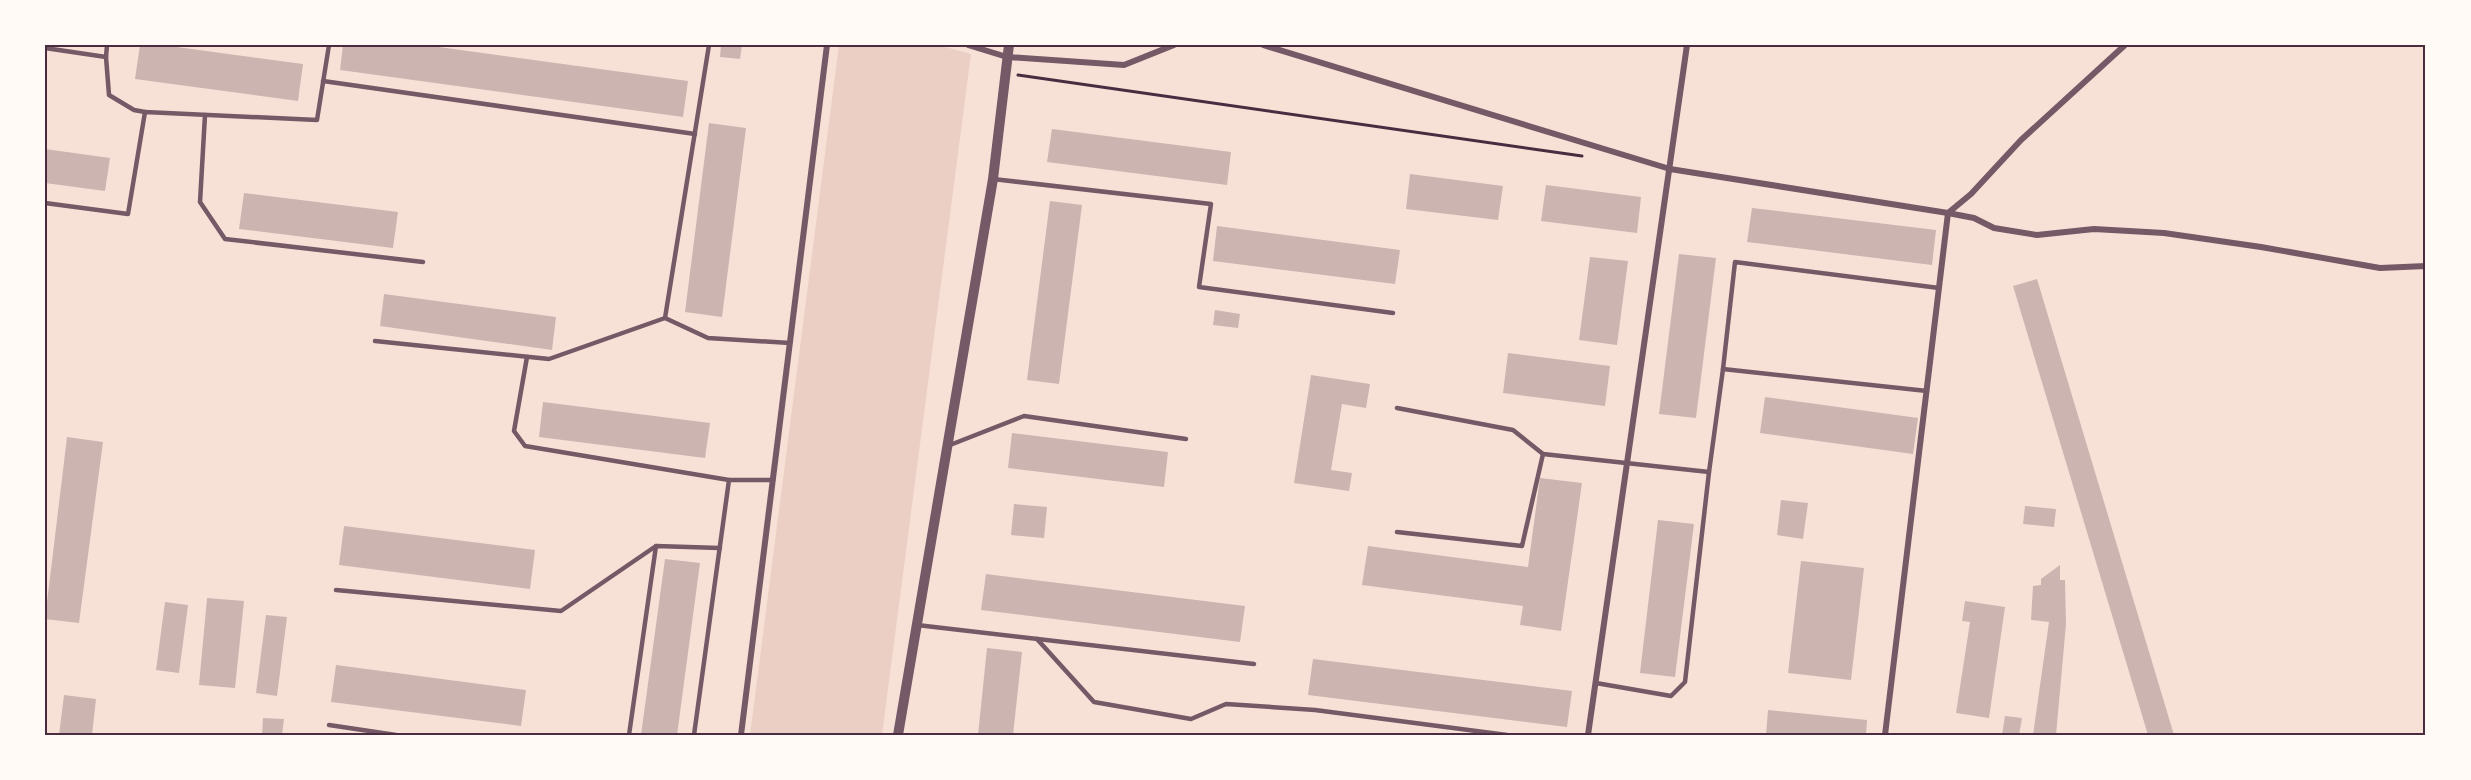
<svg xmlns="http://www.w3.org/2000/svg" width="2471" height="780" font-family="Mulish,sans-serif">
<rect width="100%" height="100%" fill="#f7e1d7"/>
<path fill="#ebcfc5" d="M839 45H938L971 54 882 735H750Z"/>
<g fill="#ccb4b1">
<path d="M140 45H162L303 64 298 101 135 79Z"/>
<path d="M343 45H424L688 81 683 117 340 70Z"/>
<path d="M721 45H742L740 59 720 57Z"/>
<path d="M709 123 746 128 722 317 685 312Z"/>
<path d="M1052 129 1231 152 1227 185 1047 162Z"/>
<path d="M45 149 110 158 105 191 45 183Z"/>
<path d="M1410 174 1503 186 1498 220 1406 209Z"/>
<path d="M1546 185 1641 197 1637 233 1541 221Z"/>
<path d="M244 193 398 212 393 248 239 229Z"/>
<path d="M1050 201 1082 205 1059 384 1027 380Z"/>
<path d="M1752 208 1936 230 1932 265 1747 242Z"/>
<path d="M1217 226 1400 250 1395 284 1213 261Z"/>
<path d="M1679 254 1716 258 1696 418 1659 414Z"/>
<path d="M1590 257 1628 261 1617 345 1579 340Z"/>
<path d="M2037 279 2174 735H2148L2013 286Z"/>
<path d="M384 294 556 317 552 350 380 326Z"/>
<path d="M1215 310 1240 314 1238 328 1213 325Z"/>
<path d="M1508 353 1610 366 1605 406 1503 393Z"/>
<path d="M1311 375 1370 384 1366 408 1342 404 1331 470 1352 473 1349 491 1294 483Z"/>
<path d="M1765 397 1918 418 1913 454 1760 433Z"/>
<path d="M543 402 710 423 705 458 539 437Z"/>
<path d="M1012 433 1168 452 1164 487 1008 468Z"/>
<path d="M67 437 103 442 79 623 45 619Z"/>
<path d="M1540 478 1582 483 1561 631 1520 625 1523 606 1362 585 1368 546 1528 567Z"/>
<path d="M1781 500 1808 503 1803 539 1777 535Z"/>
<path d="M1014 504 1047 507 1044 538 1011 535Z"/>
<path d="M2025 506 2056 509 2054 527 2023 524Z"/>
<path d="M1658 520 1694 524 1675 677 1640 673Z"/>
<path d="M344 526 535 550 530 589 339 565Z"/>
<path d="M665 559 700 563 677 735H641Z"/>
<path d="M1801 561 1864 568 1851 680 1788 673Z"/>
<path d="M2060 565V580H2065L2066 624 2056 735H2033L2049 622 2031 620 2033 586 2041 585V579Z"/>
<path d="M986 574 1245 606 1240 642 981 610Z"/>
<path d="M207 598 244 601 235 688 199 685Z"/>
<path d="M1965 601 2005 607 1989 718 1956 713 1970 622 1962 621Z"/>
<path d="M165 602 188 605 179 673 156 670Z"/>
<path d="M266 615 287 617 277 696 256 693Z"/>
<path d="M987 648 1022 652 1013 735H978Z"/>
<path d="M1313 659 1572 691 1567 727 1308 695Z"/>
<path d="M336 665 526 690 521 726 331 702Z"/>
<path d="M64 695 96 699 92 735H59Z"/>
<path d="M1768 710 1867 720 1866 735H1766Z"/>
<path d="M2005 716 2022 718 2019 735H2002Z"/>
<path d="M263 718 284 719 282 735H262Z"/>
</g>
<g fill="none" stroke-linecap="round" stroke-linejoin="round">
<path stroke="#4a2c40" stroke-width="3" d="M1018 75 1582 156"/>
<g stroke="#755966" stroke-width="4.5">
<path d="M45 48 106 57 107 45"/>
<path d="M106 57 109 95 134 110 145 112"/>
<path d="M323 81 695 134"/>
<path d="M205 115 200 202 225 239 423 262"/>
<path d="M993 179 1211 204 1199 287 1393 313"/>
<path d="M45 203 128 214 145 112 317 120 329 45"/>
<path d="M665 318 708 338 790 343"/>
<path d="M375 341 549 359 665 318 709 45"/>
<path d="M527 357 514 431 525 446 729 480"/>
<path d="M1927 391 1723 369 1735 262 1939 288"/>
<path d="M1397 408 1513 430 1543 454"/>
<path d="M950 445 1024 416 1186 439"/>
<path d="M1397 532 1522 546 1543 454 1709 472 1723 369"/>
<path d="M336 590 561 611 656 546 720 548"/>
<path d="M917 625 1254 664"/>
<path d="M1037 639 1094 702 1191 719 1226 704 1315 710 1507 735"/>
<path d="M1596 683 1671 696 1685 682 1709 472"/>
<path d="M329 725 396 735"/>
<path d="M629 735 656 546"/>
<path d="M694 735 729 480H773"/>
</g>
<g stroke="#755966" stroke-width="6">
<path d="M968 45 1007 57 1124 65 1174 45"/>
<path d="M1263 45 1670 169 1948 213 1974 218 1994 228 2037 235 2094 229 2164 233 2261 247 2380 268 2426 266"/>
<path d="M741 735 827 45"/>
<path d="M1588 735 1687 45"/>
<path d="M1885 735 1948 213 1971 194 2021 140 2125 45"/>
</g>
<path stroke="#755966" stroke-width="10" d="M898 735 993 179 1009 45"/>
</g>
<rect width="2471" height="780" fill="none" stroke="#fffaf5" stroke-width="93"/>
<rect x="46" y="46" width="2378" height="688" fill="none" stroke="#4a2c40" stroke-width="2"/>
</svg>
